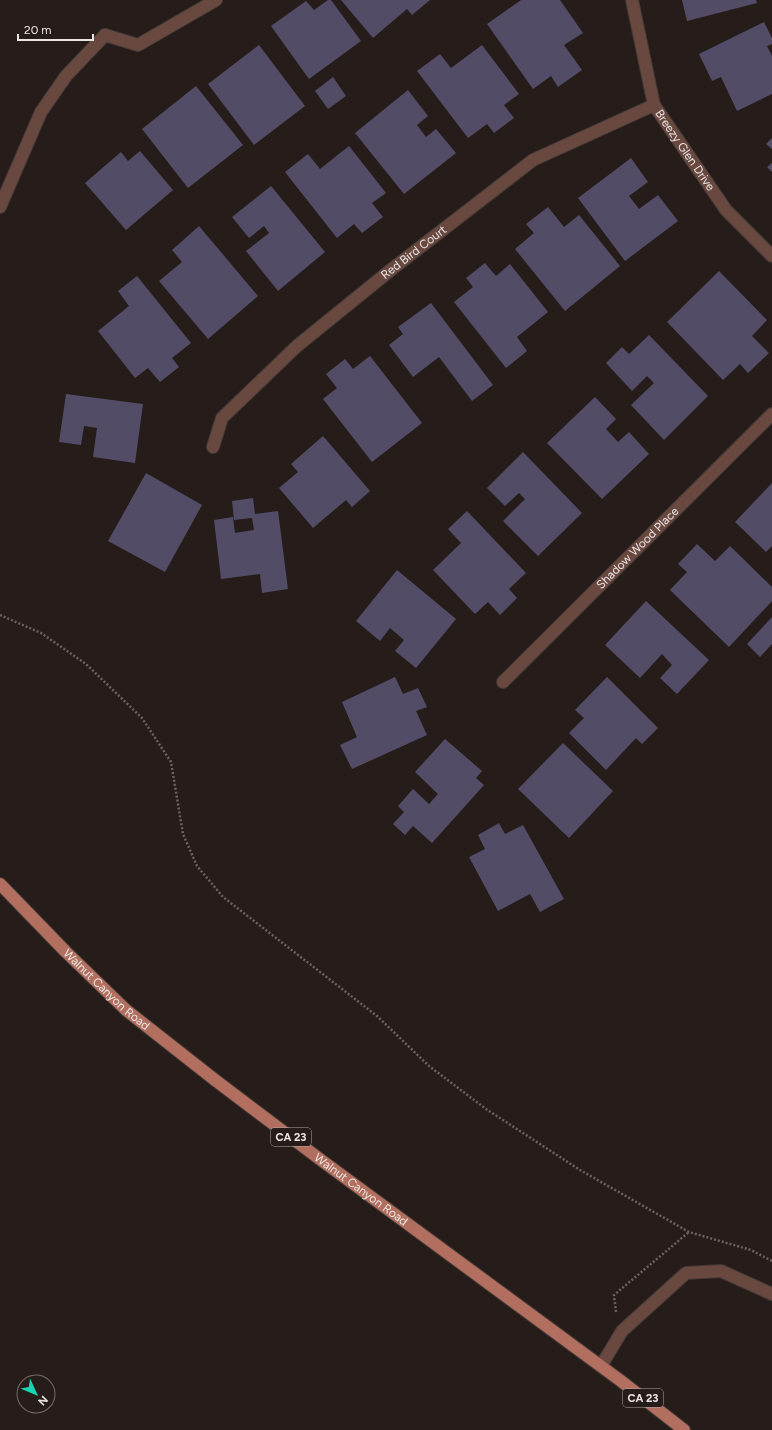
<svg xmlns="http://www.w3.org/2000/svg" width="772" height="1430" font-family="Figtree,sans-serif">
<rect width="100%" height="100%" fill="#261d1a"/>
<g fill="#534c67">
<path d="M328 0H331L361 41 309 79 271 26 306 1 314 10Z"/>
<path d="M341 0H430L412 15 407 9 373 38Z"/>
<path d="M521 0H560L583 33 564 45 582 70 558 87 551 76 533 89 487 24Z"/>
<path d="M682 0H756L757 3 687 21Z"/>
<path d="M764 22 772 38V44L767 46 772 56V94L737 111 721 77 712 81 699 54Z"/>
<path d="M259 45 305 106 254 145 208 84Z"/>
<path d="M482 45 519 94 504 105 514 118 494 133 487 124 468 138 417 71 440 54 451 68Z"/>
<path d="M333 77 346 96 328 109 315 91Z"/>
<path d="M196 86 243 145 188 188 142 129Z"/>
<path d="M408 90 428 116 417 125 426 137 436 129 456 153 404 194 355 133Z"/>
<path d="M772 138V149L766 144Z"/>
<path d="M349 146 386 193 372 203 383 217 362 233 354 224 337 238 285 172 308 154 320 169Z"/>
<path d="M140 151 173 190 126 230 85 183 121 152 128 161Z"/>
<path d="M631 158 648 182 629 196 639 209 658 195 678 221 625 261 578 198Z"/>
<path d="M772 163V172L767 167Z"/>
<path d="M271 186 325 252 278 291 246 251 269 233 264 226 249 238 232 217Z"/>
<path d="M548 207 564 227 579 215 620 266 565 311 515 249 534 233 526 224Z"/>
<path d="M199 226 258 296 208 339 159 281 182 262 172 250Z"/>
<path d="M485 263 496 276 510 264 548 312 517 337 527 351 506 368 454 302 473 287 466 278Z"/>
<path d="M719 271 767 320 752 336 769 353 748 373 740 364 723 380 667 322Z"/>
<path d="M137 276 191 343 172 358 179 367 160 382 148 368 135 378 98 331 129 306 118 291Z"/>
<path d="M431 303 493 385 472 401 439 357 413 377 389 345 403 334 398 327Z"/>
<path d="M649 335 708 396 664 440 631 405 654 383 647 376 632 391 606 363 622 347 629 354Z"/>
<path d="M370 356 422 423 372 462 323 399 337 388 326 374 345 359 353 369Z"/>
<path d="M66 394 143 404 135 463 93 457 97 428 84 426 81 445 59 442Z"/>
<path d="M595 397 616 419 606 429 618 442 629 432 649 454 602 499 547 443Z"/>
<path d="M323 436 370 491 352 507 346 500 313 528 279 488 298 472 291 464Z"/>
<path d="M523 452 582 513 538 556 503 521 525 499 519 493 505 506 487 488Z"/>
<path d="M146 473 202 505 165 572 108 541Z"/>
<path d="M772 483V546L766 552 735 522Z"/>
<path d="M253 498 255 514 278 511 288 589 262 593 260 574 221 579 214 520 233 517 235 533 254 530 252 518 234 520 232 501Z"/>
<path d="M467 511 526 573 509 589 517 598 500 615 488 602 475 614 433 570 461 543 448 529Z"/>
<path d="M697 544 715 561 730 546 772 587V601L729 647 670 590 687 572 678 564Z"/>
<path d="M397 570 456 619 416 668 395 651 404 640 390 628 380 641 356 621Z"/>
<path d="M646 601 709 660 677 694 660 678 672 665 662 654 640 678 605 645Z"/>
<path d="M772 617V644L760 657 747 644Z"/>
<path d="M395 677 403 694 418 688 427 707 416 711 427 735 352 769 340 745 357 737 342 702Z"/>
<path d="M607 677 658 728 642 744 636 738 606 770 569 733 584 718 575 710Z"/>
<path d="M445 739 482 771 476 778 484 785 432 843 413 826 405 835 393 824 404 812 398 806 413 789 429 804 438 794 415 772Z"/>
<path d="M563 743 613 791 569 838 518 789Z"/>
<path d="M499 823 505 834 523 825 564 899 540 912 530 894 498 911 469 857 485 849 478 835Z"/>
</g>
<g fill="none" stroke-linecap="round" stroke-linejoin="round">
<defs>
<path id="lane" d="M0 207 41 112 66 76 105 35"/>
<g id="street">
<path id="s1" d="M632 0 654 105 726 210 772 256"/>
<path d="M105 35 138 45 216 0"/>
<path id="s2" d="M213 447 222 418 297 346 392 269 533 160 654 105"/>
<path id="s3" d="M503 682 772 414"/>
<path d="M601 1366 622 1331 686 1273 721 1271 772 1294"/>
</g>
<g id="primary">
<path id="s4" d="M0 884 66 952 126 1010 215 1080 321 1160 621 1381 684 1430"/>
</g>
</defs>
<use href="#lane" stroke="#423936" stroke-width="14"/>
<use href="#street" stroke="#423936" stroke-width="14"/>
<use href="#primary" stroke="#423936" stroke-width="14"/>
<g stroke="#6b6360" stroke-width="2.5" stroke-dasharray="2 2" stroke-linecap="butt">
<path d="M0 615 41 633 86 664 142 718 171 762 183 834 197 866 223 897 377 1016 429 1066 486 1109 580 1170 689 1232 751 1250 772 1261"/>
<path d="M616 1312 614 1295 689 1232"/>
</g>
<use href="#lane" stroke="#694840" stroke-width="12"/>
<use href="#street" stroke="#694840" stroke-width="12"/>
<use href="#primary" stroke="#b26f5f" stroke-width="12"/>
</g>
<g text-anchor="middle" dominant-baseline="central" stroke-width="3.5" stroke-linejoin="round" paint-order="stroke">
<g fill="#261d1a" stroke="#b0a9a7" stroke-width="1">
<rect x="271" y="1128" width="40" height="18" rx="3"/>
<rect x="623" y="1389" width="40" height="18" rx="3"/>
</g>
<g font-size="11" font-weight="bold" fill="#ebe5e3">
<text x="291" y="1137">CA 23</text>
<text x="643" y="1398">CA 23</text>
</g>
<g font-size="12" fill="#ebe5e3" stroke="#261d1a">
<text stroke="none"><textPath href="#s1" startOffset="162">Breezy Glen Drive</textPath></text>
<text stroke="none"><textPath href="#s2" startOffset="284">Red Bird Court</textPath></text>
<text stroke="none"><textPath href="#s3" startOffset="190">Shadow Wood Place</textPath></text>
<text stroke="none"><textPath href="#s4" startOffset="150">Walnut Canyon Road</textPath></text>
<text stroke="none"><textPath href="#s4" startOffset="474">Walnut Canyon Road</textPath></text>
</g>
</g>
<g transform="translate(36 1394) rotate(134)"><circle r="19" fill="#261d1a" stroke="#756d6a"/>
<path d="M0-3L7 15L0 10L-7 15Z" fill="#18d5b2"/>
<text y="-6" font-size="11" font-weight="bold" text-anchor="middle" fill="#ebe5e3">N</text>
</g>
<path d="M18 34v6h75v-6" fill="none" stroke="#ebe5e3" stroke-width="2"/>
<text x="24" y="34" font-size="12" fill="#ebe5e3" stroke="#261d1a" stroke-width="3" paint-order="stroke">20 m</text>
</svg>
